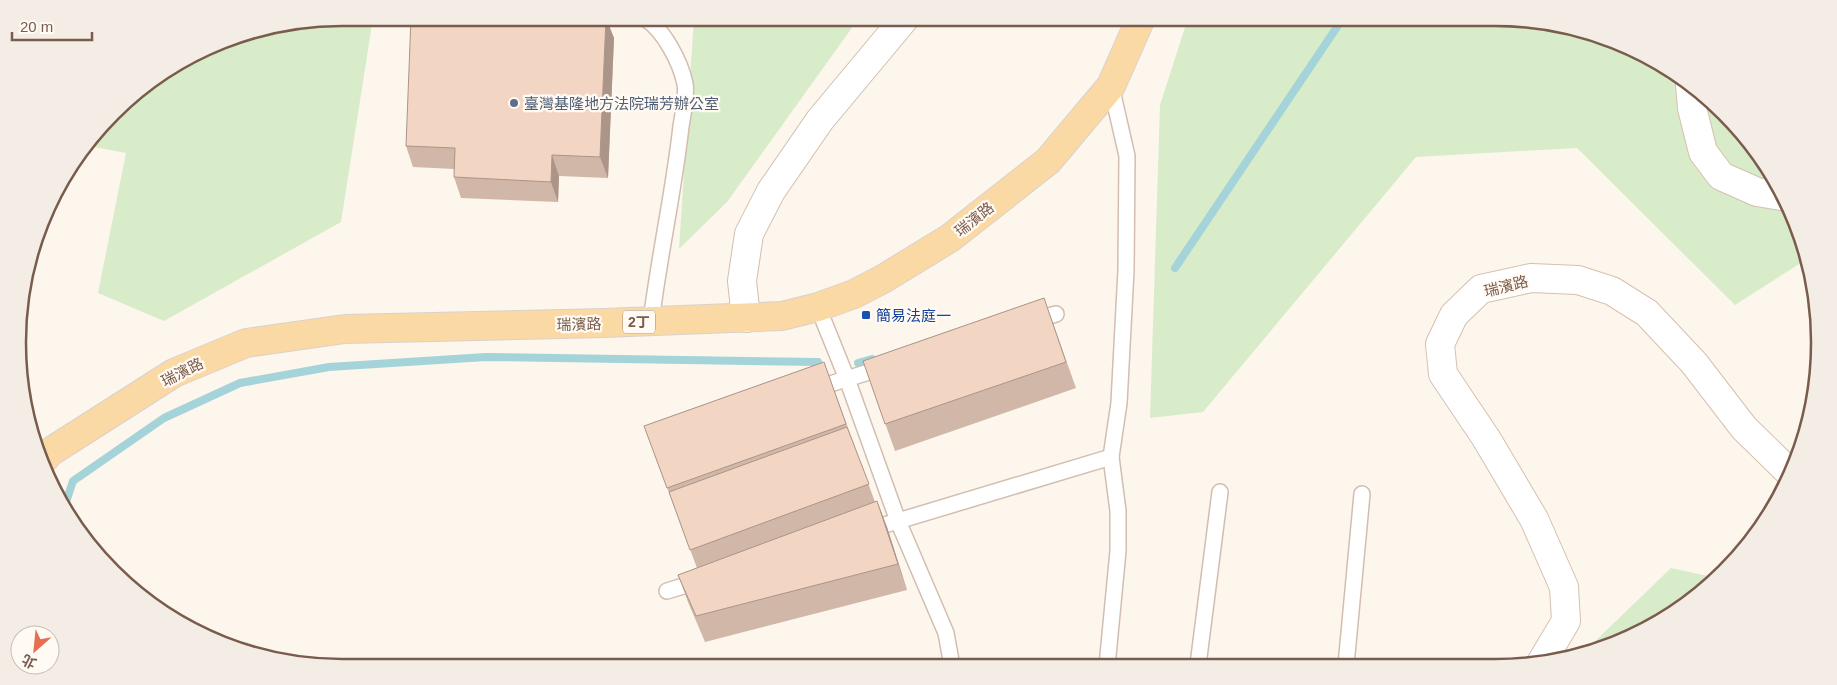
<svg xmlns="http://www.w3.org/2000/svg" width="1837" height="685" font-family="Arial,'Noto Sans TC',sans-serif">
<rect width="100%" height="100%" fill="#fdf6ec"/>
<g fill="#d8ecc9">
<path d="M342 18H373L341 222 164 321 98 293 126 153 89 146 128 98 238 35Z"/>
<path d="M694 18H859L727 202 679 249Z"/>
<path d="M1188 18H1494L1579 29 1693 85 1776 180 1804 261 1735 305 1577 148 1416 157 1203 412 1150 418 1160 105Z"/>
<path d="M1671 568 1717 578 1709 587 1638 634 1587 649Z"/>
</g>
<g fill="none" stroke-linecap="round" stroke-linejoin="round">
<g stroke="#a5d3da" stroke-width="8">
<path d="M1175 268 1343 18"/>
<path d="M858 363 872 359"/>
<path d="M65 505 73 481 164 418 240 383 329 367 486 357 818 362"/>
</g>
<defs>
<g id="lane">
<path d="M644 18C663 28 681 63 685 84 687 94 683 115 681 126 674 191 659 256 651 322"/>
<path d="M818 307 847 379 898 521 946 633 952 666"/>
<path d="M1031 321 1056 314"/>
<path d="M814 389 885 367"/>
<path d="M868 530 1111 457"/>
<path d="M667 591 700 581"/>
<path d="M1198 665 1220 492"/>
<path d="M1346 665 1362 494"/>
<path d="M1107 666 1118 551V511L1111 457 1119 403 1126 270 1127 156 1111 86"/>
</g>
<path id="street" d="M746 318 742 281 749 234 771 191 820 120 905 18"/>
<g id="secondary">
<path d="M1690 84 1692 108 1703 152 1721 176 1757 192 1781 196"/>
<path d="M1541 663 1566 621 1564 587 1534 519 1486 438 1443 374 1440 344 1454 315 1481 289 1531 278 1578 280 1612 291 1647 313 1694 363 1744 428 1788 471"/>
</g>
<path id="primary" d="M45 458 50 452 174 373 246 343 345 329 604 323 782 316 818 307 854 294 883 279 950 238 1048 161 1111 86 1141 18"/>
</defs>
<use href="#lane" stroke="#d1beb0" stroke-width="18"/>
<use href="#street" stroke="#d1beb0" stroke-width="30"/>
<use href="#secondary" stroke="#d6c0b0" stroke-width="30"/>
<use href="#primary" stroke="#dad1cd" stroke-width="30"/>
<use href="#lane" stroke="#fff" stroke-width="15"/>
<use href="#street" stroke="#fff" stroke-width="28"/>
<use href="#secondary" stroke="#fff" stroke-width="28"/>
<use href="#primary" stroke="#fbd9a5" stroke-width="28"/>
</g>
<g fill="#d1b7a8">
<path d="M606 18 614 38 608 178 559 176 558 202 461 198 454 177V169L413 167 406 146Z"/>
<path d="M1044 298 1076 388 895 451 863 361Z"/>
<path d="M824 362 875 502 877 501 887 527 907 590 705 642 688 602 678 575 697 568 644 426Z"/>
</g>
<g fill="#aa9588">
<path d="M606 18 614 38 608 178 600 157Z"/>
<path d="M552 155 559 176 558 202 551 182Z"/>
<path d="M877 501 887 527 907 590 898 564Z"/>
</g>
<g fill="#f3d5c3" stroke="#aa9588">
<path d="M411 18H606L600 157 552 155 551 182 454 177 455 148 406 146Z"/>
<path d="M1044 298 1066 362 885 424 863 361Z"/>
<path d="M824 362 846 424 667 488 644 426Z"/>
<path d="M847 427 869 484 690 550 669 492Z"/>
<path d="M877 501 898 564 696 616 678 575Z"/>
</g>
<circle fill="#5c6f8a" stroke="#fffaf3" stroke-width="2" cx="514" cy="103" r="5"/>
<rect fill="#1a4fb4" stroke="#fffaf3" stroke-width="2" x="861" y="310" width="10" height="10" rx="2.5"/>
<g text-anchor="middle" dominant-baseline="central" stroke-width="4.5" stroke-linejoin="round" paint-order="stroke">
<rect fill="#fffaf3" stroke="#a28b7f" stroke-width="1" x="623" y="310.5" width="32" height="23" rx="4"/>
<g font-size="14" font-weight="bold" fill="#7a5c4d">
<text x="639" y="322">2丁</text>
</g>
<g font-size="15" fill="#4e5e75" stroke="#fffaf3" text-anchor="start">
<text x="524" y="103">臺灣基隆地方法院瑞芳辦公室</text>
</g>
<g font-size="15" fill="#7a5c4d" stroke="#fffaf3">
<text transform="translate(974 219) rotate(-38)">瑞濱路</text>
<text transform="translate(1506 286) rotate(-14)">瑞濱路</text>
<text transform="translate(579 324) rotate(-1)">瑞濱路</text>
<text transform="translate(182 372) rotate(-27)">瑞濱路</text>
</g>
<g font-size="15" fill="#164399" stroke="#fffaf3" text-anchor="start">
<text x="876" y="315">簡易法庭一</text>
</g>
</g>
<path d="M0 0H1837V685H0ZM342 26H1495A316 316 0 0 1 1811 342V343A316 316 0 0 1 1495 659H342A316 316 0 0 1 26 343V342A316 316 0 0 1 342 26Z" fill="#f4ede6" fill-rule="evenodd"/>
<path fill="none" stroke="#7a5c4d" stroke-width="2.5" d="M342 26H1495A316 316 0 0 1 1811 342V343A316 316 0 0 1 1495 659H342A316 316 0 0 1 26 343V342A316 316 0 0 1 342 26Z"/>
<g transform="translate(35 650) rotate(207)"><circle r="24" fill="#fffaf3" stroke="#cabbb1"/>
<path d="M0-4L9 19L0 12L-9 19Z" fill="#e76f51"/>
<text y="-8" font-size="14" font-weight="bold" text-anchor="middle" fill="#7a5c4d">北</text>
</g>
<path d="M12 32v8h80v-8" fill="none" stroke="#7a5c4d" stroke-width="2.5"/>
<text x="20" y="32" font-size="15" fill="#7a5c4d" stroke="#fffaf3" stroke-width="4" paint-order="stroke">20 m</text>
</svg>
